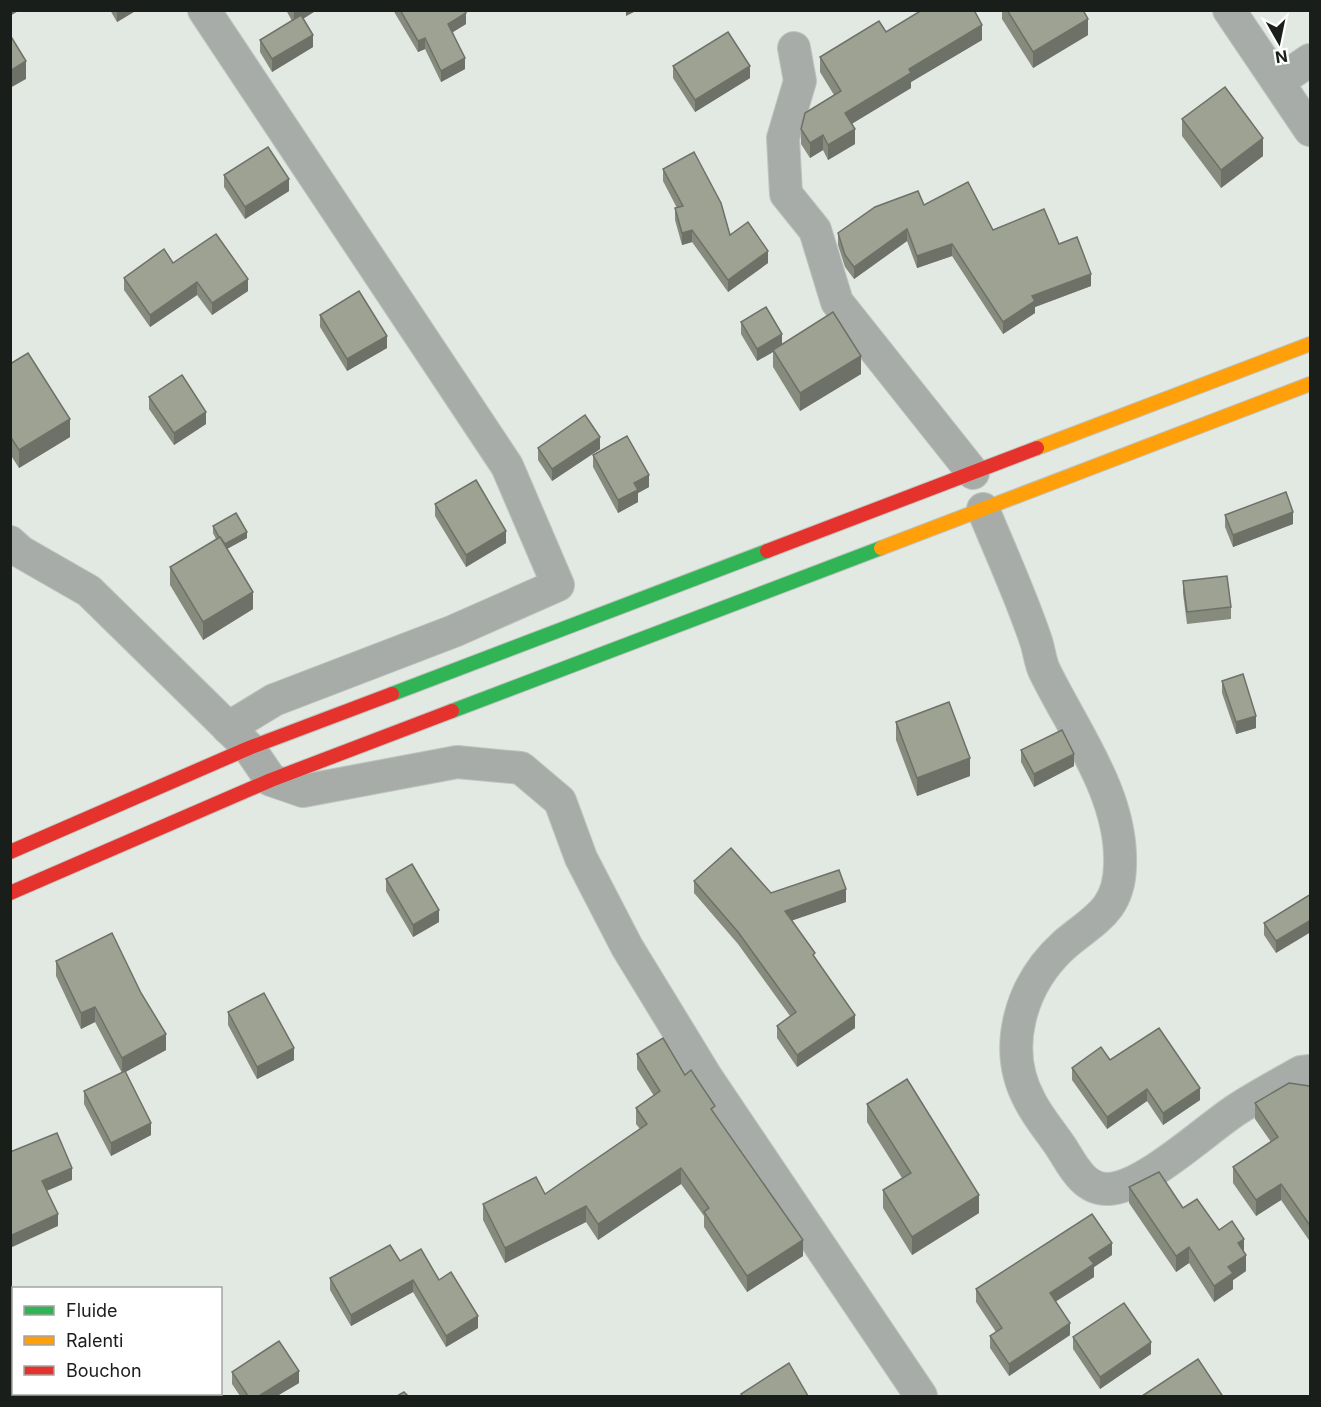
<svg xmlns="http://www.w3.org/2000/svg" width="1321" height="1407" font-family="Inter,sans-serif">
<rect width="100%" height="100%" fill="#e2e8e2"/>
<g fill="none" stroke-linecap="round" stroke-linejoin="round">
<defs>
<g id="street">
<path d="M204 10 507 466 558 585 454 631 274 700 228 728"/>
<path d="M1229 10 1310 130"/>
<path d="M794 48 800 81 783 138 786 194 815 230 837 302 973 473"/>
<path d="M1278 82 1310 60"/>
<path d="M983 509C1001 553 1021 596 1036 641 1039 650 1040 661 1044 670 1074 732 1123 795 1120 866 1119 911 1093 920 1064 945 1021 984 1001 1048 1030 1101 1038 1117 1051 1132 1061 1147 1072 1164 1083 1189 1107 1189 1144 1189 1207 1128 1239 1108 1259 1095 1280 1084 1301 1072L1310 1071"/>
<path d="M10 542 21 552 89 591 249 748 271 780 303 791 457 762 521 768 560 801 581 858 627 947 707 1078 921 1396"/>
</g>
<g id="fast">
<path d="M392 694 767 551"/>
<path d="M452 711 881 548"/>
</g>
<g id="slow">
<path d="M1037 448 1310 344"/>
<path d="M881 548 1310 384"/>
</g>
<g id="jam">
<path d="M767 551 1037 448"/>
<path d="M10 852 249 748 392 694"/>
<path d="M10 893 271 780 452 711"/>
</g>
</defs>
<use href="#street" stroke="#bfc3bf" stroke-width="34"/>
<use href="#fast" stroke="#bfc3bf" stroke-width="16"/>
<use href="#slow" stroke="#bfc3bf" stroke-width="16"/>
<use href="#jam" stroke="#bfc3bf" stroke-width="16"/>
<use href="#street" stroke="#a7aca9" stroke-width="32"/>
<use href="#fast" stroke="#30b455" stroke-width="14"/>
<use href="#slow" stroke="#ff9f0a" stroke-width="14"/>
<use href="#jam" stroke="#e5322d" stroke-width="14"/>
</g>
<g fill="#878b7e">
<path d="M110 10H137L117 22Z"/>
<path d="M286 10H317L303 19 313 47 272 72 260 52V40L292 21Z"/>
<path d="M393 10H465L466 24 453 32 465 69 441 82 425 49 418 52Z"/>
<path d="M1002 10H1083L1088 35 1033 68 1002 19Z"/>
<path d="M886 32 982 40 911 82V88L851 124 855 144 828 160 823 150 810 158 801 144V129L834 95 820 72V57Z"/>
<path d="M673 66 750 78 695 112 673 78Z"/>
<path d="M1182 119 1263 156 1221 188 1182 136Z"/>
<path d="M663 169 730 235 768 263 728 292 692 242 682 245 675 220V208H677L663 181Z"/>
<path d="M224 175 289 191 245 219 224 187Z"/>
<path d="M924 205 993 230 1059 244 1091 286 1035 307V313L1003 334 952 256 917 268 907 241 854 279 845 267 838 245V233Z"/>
<path d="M173 263 248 291 212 315 197 295 150 327 124 290V278Z"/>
<path d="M320 315 387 348 347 371 320 327Z"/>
<path d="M741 322 782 344 861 374 800 411 773 367V352L757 361 741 334Z"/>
<path d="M10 364 70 437 19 468 10 454Z"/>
<path d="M149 397 206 424 174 445 149 409Z"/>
<path d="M538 448 600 449 552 481 538 460Z"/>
<path d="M593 455 649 487 638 493V502L618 513 593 467Z"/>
<path d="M435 504 506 543 466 567 435 516Z"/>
<path d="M1225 515 1293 524 1233 547 1225 527Z"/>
<path d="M213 526 247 538 227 549 253 609 203 640 170 585V567L216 539 213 533Z"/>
<path d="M1183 581 1231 607V619L1187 624 1183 593Z"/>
<path d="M1222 681 1256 728 1236 734 1222 693Z"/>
<path d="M896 722 970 776 917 796 896 740Z"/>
<path d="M1021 750 1074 766 1034 787 1021 762Z"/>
<path d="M386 879 439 922 413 937 386 891Z"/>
<path d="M694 881 771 893 846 902 792 920 815 959 855 1028 797 1067 777 1038V1026L790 1016 738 944 694 893Z"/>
<path d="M1310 894 1276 953 1264 935V923Z"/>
<path d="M56 961 166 1050 125 1072 151 1135 111 1156 84 1104V1091L122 1073 95 1022 81 1029 56 976Z"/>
<path d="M228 1012 294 1060 257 1079 228 1025Z"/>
<path d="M637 1054 685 1075 715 1114 803 1256 747 1292 704 1227V1216L681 1184 598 1240 586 1222 505 1263 483 1220V1204L545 1194 640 1129 636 1124V1108L654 1096 637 1069Z"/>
<path d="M1110 1060 1200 1100 1163 1125 1147 1101 1107 1129 1072 1080V1068Z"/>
<path d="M1311 1089V1243L1281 1200 1256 1216 1233 1183V1167L1271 1142 1255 1119V1103Z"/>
<path d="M867 1104 979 1213 912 1255 883 1208V1190L902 1178 867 1122Z"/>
<path d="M1129 1187 1183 1208 1219 1230 1244 1252 1246 1271 1233 1280V1289L1214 1302 1189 1263 1176 1272 1129 1203Z"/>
<path d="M1112 1255 1094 1267V1277L1055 1302 1070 1335 1009 1376 990 1348V1336L996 1332 976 1302V1289Z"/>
<path d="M400 1261 439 1280 478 1328 446 1347 413 1292 351 1326 330 1290V1278Z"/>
<path d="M1073 1337 1151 1354 1100 1389 1073 1349Z"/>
<path d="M232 1372 299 1383 277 1396H240L232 1384Z"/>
</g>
<g fill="#6e7167">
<path d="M10 10H20L10 16Z"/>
<path d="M117 10H137L117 22Z"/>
<path d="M297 10H317L294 24V12Z"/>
<path d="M626 10H638L626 16Z"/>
<path d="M466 13V24L448 35V24Z"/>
<path d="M1088 19V35L1033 68V52Z"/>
<path d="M982 25V40L911 82V88L845 128V113L909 69Z"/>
<path d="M313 35V47L272 72V59Z"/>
<path d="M425 38V49L418 52V41Z"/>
<path d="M465 58V69L441 82V71Z"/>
<path d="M26 61V79L10 88V71Z"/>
<path d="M750 66V78L695 112V100Z"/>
<path d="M855 129V144L828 160V145Z"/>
<path d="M823 135V150L810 158V143Z"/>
<path d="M1263 138V156L1221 188V170Z"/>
<path d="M289 179V191L245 219V207Z"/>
<path d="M907 229V241L854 279V267Z"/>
<path d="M692 230V242L682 245V233Z"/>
<path d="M952 244V256L917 268V256Z"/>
<path d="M768 251V263L728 292V280Z"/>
<path d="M1091 274V286L1035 307V313L1003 334V322L1032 296Z"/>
<path d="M248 279V291L212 315V303Z"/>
<path d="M197 282V295L150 327V315Z"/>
<path d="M782 334V346L773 350V352L757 361V349Z"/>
<path d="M387 336V348L347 371V359Z"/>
<path d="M861 356V374L800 411V393Z"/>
<path d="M206 412V424L174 445V433Z"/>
<path d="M70 419V437L19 468V450Z"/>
<path d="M600 437V449L552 481V469Z"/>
<path d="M649 475V487L638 493V502L618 513V500L634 483Z"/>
<path d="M1293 512V524L1233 547V535Z"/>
<path d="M506 531V543L466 567V555Z"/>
<path d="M247 532V538L223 551V545Z"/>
<path d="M253 592V609L203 640V622Z"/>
<path d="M1256 716V728L1236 734V722Z"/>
<path d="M1074 754V766L1034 787V774Z"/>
<path d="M970 758V776L917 796V778Z"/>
<path d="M846 889V902L785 923V911Z"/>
<path d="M439 910V922L413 937V925Z"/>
<path d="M1311 920V932L1276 953V941Z"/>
<path d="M95 1007V1022L81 1029V1013Z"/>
<path d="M855 1015V1028L797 1067V1055Z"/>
<path d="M166 1034V1050L122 1074V1058Z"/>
<path d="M294 1048V1060L257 1079V1067Z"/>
<path d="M1200 1088V1100L1163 1125V1113Z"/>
<path d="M1147 1089V1101L1107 1129V1117Z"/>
<path d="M151 1123V1135L111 1156V1143Z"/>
<path d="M72 1168V1180L42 1193V1181Z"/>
<path d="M681 1168V1184L598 1240V1224Z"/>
<path d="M1281 1184V1200L1256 1216V1200Z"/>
<path d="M979 1195V1213L912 1255V1237Z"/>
<path d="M586 1206V1222L505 1263V1248Z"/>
<path d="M58 1214V1226L10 1248V1236Z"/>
<path d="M1244 1239V1254L1238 1243Z"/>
<path d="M803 1240V1256L747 1292V1276Z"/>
<path d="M1112 1243V1255L1094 1267V1277L1050 1305V1293L1089 1258Z"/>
<path d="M1189 1247V1263L1176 1272V1256Z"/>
<path d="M1246 1255V1271L1233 1280V1289L1214 1302V1286L1228 1267Z"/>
<path d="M413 1280V1292L351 1326V1315Z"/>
<path d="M478 1316V1328L446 1347V1336Z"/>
<path d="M1070 1323V1335L1009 1376V1364Z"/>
<path d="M1151 1342V1354L1100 1389V1377Z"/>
<path d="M299 1371V1383L277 1396H259Z"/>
</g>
<g fill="#9da293" stroke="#6e7167" stroke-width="1.5">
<path d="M400 10H465L466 13 448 24 465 58 441 71 425 38 418 41Z"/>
<path d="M922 10H974L982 25 909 69 911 73 845 113 855 129 828 145 823 135 810 143 801 129 805 113 841 91 820 57 879 21 886 32Z"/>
<path d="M1007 10H1083L1088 19 1033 52Z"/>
<path d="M301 15 313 35 272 59 260 40Z"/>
<path d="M728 32 750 66 695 100 673 66Z"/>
<path d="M10 35 26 61 10 71Z"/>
<path d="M1225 87 1263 138 1221 170 1182 119Z"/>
<path d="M268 147 289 179 245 207 224 175Z"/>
<path d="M694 152 721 203 730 235 748 222 768 251 728 280 692 230 682 233 675 208 683 206 663 169Z"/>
<path d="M968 182 993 230 1044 209 1059 244 1077 237 1091 274 1032 296 1035 301 1003 322 952 244 917 256 907 229 854 267 845 255 838 233 875 207 918 191 924 205Z"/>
<path d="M216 234 248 279 212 303 197 282 150 315 124 278 164 249 173 263Z"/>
<path d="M359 291 387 336 347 359 320 315Z"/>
<path d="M766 307 782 334 757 349 741 322Z"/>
<path d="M833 312 861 356 800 393 773 350Z"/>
<path d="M28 353 70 419 19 450 10 436V364Z"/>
<path d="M182 375 206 412 174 433 149 397Z"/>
<path d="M585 415 600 437 552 469 538 448Z"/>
<path d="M627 436 649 475 634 483 638 490 618 500 593 455Z"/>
<path d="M476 480 506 531 466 555 435 504Z"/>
<path d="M1286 492 1293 512 1233 535 1225 515Z"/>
<path d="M236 513 247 532 225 544 220 537H219L213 526Z"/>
<path d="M220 537 253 592 203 622 170 567Z"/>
<path d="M1227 576 1231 607 1187 612 1183 581Z"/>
<path d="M1243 674 1256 716 1236 722 1222 681Z"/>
<path d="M949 702 970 758 917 778 896 722Z"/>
<path d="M1062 730 1074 754 1034 774 1021 750Z"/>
<path d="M731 848 771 893 839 870 846 889 785 911 815 953 813 955 855 1015 797 1055 777 1026 796 1012 738 932 694 881Z"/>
<path d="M412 864 439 910 413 925 386 879Z"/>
<path d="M1311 894V920L1276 941 1264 923Z"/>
<path d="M112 933 141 993 166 1034 122 1058 95 1007 81 1013 56 961Z"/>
<path d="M264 993 294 1048 257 1067 228 1012Z"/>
<path d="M1159 1028 1200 1088 1163 1113 1147 1089 1107 1117 1072 1068 1101 1047 1110 1060Z"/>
<path d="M663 1038 685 1075 691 1070 715 1106 711 1109 803 1240 747 1276 704 1212 709 1208 681 1168 598 1224 586 1206 505 1248 483 1204 536 1177 545 1194 647 1124 636 1108 660 1091 637 1054Z"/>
<path d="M125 1071 151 1123 111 1143 84 1091Z"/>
<path d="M907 1079 979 1195 912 1237 883 1190 911 1173 867 1104Z"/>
<path d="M1289 1083 1309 1086 1311 1089V1227L1281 1184 1256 1200 1233 1167 1278 1137 1255 1103Z"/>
<path d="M57 1133 72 1168 42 1181 58 1214 10 1236V1152Z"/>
<path d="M1159 1172 1183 1208 1197 1199 1219 1230 1232 1221 1244 1239 1238 1243 1246 1255 1228 1267 1233 1273 1214 1286 1189 1247 1176 1256 1129 1187Z"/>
<path d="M1092 1214 1112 1243 1089 1258 1094 1264 1050 1293 1070 1323 1009 1364 990 1336 1002 1328 976 1289Z"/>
<path d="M390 1245 400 1261 421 1249 439 1280 451 1272 478 1316 446 1336 413 1280 351 1315 330 1278Z"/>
<path d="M1124 1303 1151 1342 1100 1377 1073 1337Z"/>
<path d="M279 1341 299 1371 259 1396H248L232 1372Z"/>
<path d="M1198 1359 1222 1395 1219 1396H1142Z"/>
<path d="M789 1363 808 1396H742L741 1394Z"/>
<path d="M14 1381V1394H134L136 1396H10V1382Z"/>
<path d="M404 1392 408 1396H397Z"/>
</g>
<rect width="1321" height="1407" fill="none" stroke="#1a1e1a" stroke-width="24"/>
<rect x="12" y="1287" width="210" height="108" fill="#ffffff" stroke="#a3a5a3" stroke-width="1.5"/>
<rect x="24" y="1306" width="30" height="9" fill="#30b455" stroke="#a3a5a3" stroke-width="1.5"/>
<text x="66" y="1317" font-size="18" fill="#1a1e1a">Fluide</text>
<rect x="24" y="1336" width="30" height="9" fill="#ff9f0a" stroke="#a3a5a3" stroke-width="1.5"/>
<text x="66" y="1347" font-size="18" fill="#1a1e1a">Ralenti</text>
<rect x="24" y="1366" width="30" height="9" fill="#e5322d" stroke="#a3a5a3" stroke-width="1.5"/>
<text x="66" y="1377" font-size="18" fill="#1a1e1a">Bouchon</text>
<g transform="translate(1279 42) rotate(171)" stroke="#ffffff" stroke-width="4.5" paint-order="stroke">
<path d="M0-4.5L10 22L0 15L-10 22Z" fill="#1a1e1a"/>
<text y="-9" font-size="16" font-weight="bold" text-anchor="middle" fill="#1a1e1a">N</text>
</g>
</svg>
